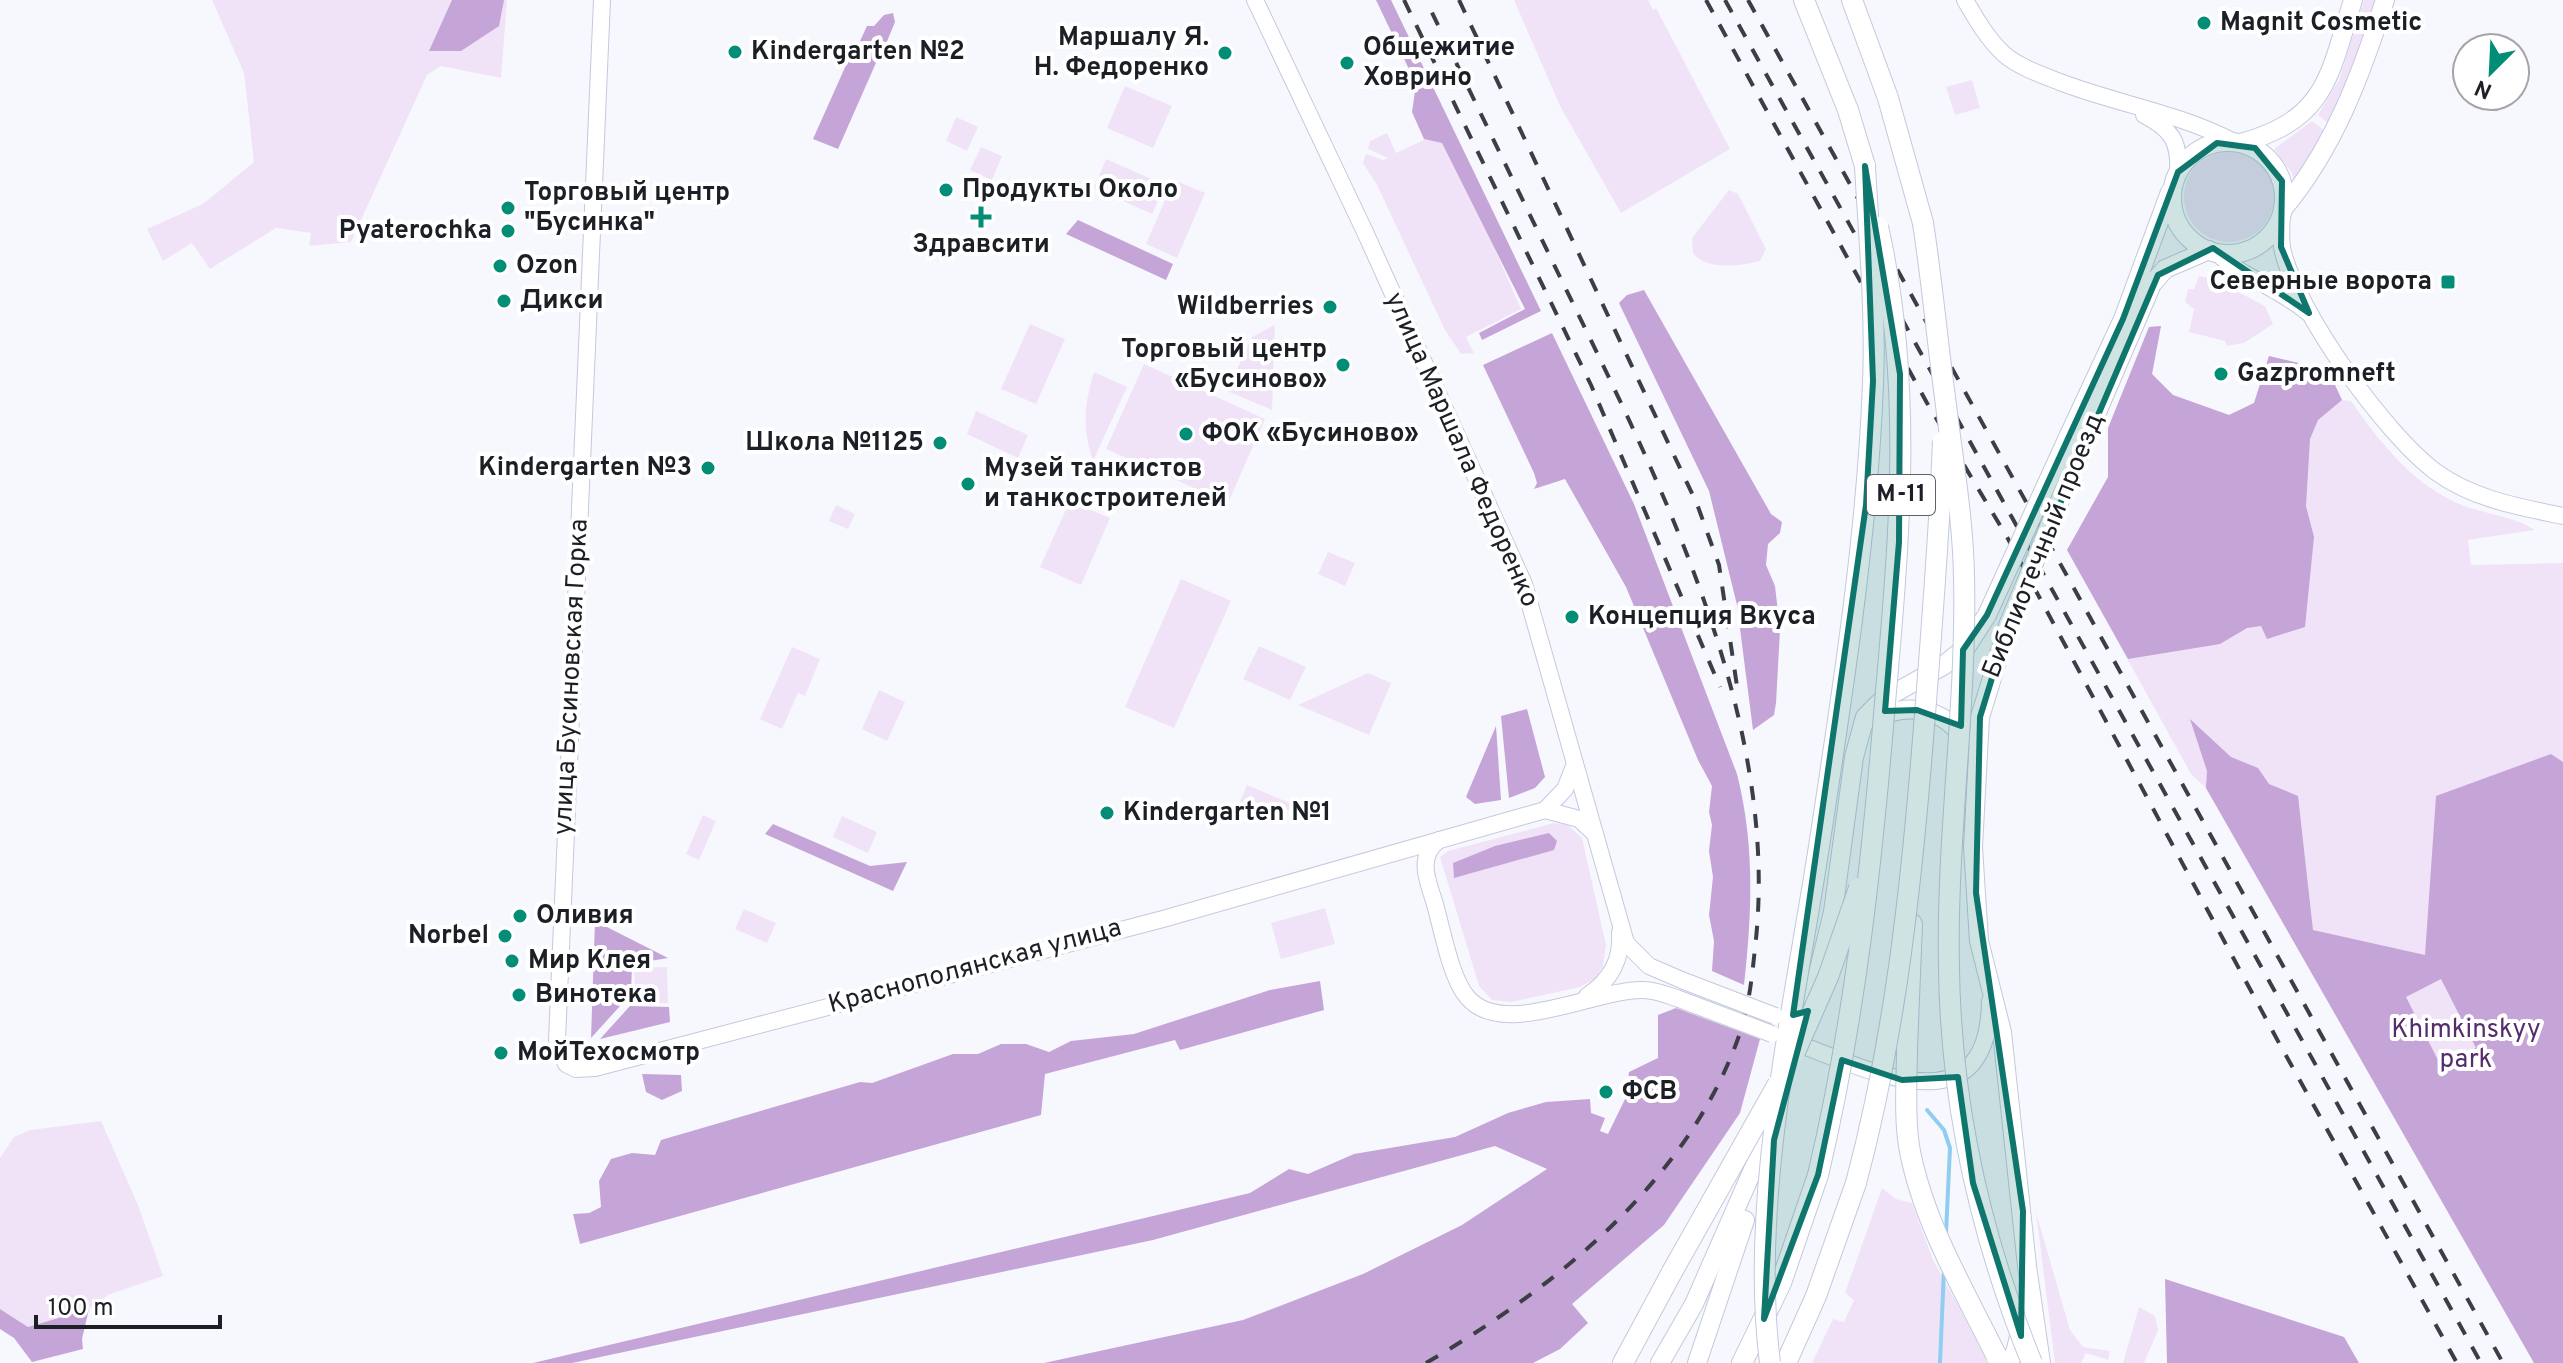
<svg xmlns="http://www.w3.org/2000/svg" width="2563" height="1363" font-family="Overpass,sans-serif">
<rect width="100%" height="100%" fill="#f7f8fd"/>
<g fill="#f0e3f8">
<path d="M212 0H507L501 78 441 66 427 75 351 242 309 246 311 233 276 228 210 269 192 243 163 261 147 229 203 204 254 162 244 73Z"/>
<path d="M1514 0H1648L1653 10 1656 8 1730 149 1621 213 1560 106Z"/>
<path d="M2364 0H2376L2352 76 2328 123 2318 115 2339 80Z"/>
<path d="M1972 80 1980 108 1955 115 1946 87Z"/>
<path d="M1125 86 1172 106 1153 148 1107 128Z"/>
<path d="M956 117 978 127 967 151 946 141Z"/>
<path d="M2312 121 2324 130 2294 183 2292 173 2274 149Z"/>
<path d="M1443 131 1521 309 1466 337 1474 353 1461 354 1445 330 1377 185 1363 163 1366 154 1383 160 1388 158 1368 149 1370 141 1387 133 1396 153Z"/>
<path d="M981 147 1002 156 992 180 970 170Z"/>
<circle cx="2229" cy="197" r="45"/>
<path d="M1106 159 1165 185 1152 214 1094 188Z"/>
<path d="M1174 180 1205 193 1177 258 1146 244Z"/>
<path d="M1729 190 1738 194 1766 249 1760 261C1741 266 1706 271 1693 253L1692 238Z"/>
<path d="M2199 276 2213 279 2265 306 2273 324 2244 343 2227 346 2225 341 2189 332 2194 309 2185 302 2188 289H2194Z"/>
<path d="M1030 324 1065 339 1036 404 1001 389Z"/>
<path d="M1275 325 1272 410 1227 391 1252 337Z"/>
<path d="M2161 326 2152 374 2173 395 2229 415 2254 403 2269 356 2328 370 2342 400 2351 401C2381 444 2414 486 2464 506 2486 514 2516 517 2535 530L2468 540 2471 565 2563 563V1363H2534L2206 788 2191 774 2067 550 2108 477V428L2149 327Z"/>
<path d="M1144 364 1265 419 1228 503 1106 449Z"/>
<path d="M1094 372 1127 387 1093 461C1082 428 1084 405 1094 372Z"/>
<path d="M976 411 1028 435 1018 458 967 434Z"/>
<path d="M1070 501 1110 518 1081 585 1040 567Z"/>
<path d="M836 505 855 514 848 529 829 521Z"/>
<path d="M1328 552 1355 563 1345 586 1318 574Z"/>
<path d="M1181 579 1231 601 1174 728 1125 707Z"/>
<path d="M1259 646 1306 667 1290 700 1243 679Z"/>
<path d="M792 647 820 659 805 696 798 693 782 729 760 719Z"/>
<path d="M1368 673 1391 683 1369 735 1298 705Z"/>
<path d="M879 690 905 702 887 741 862 729Z"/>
<path d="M1247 785 1304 809 1235 813Z"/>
<path d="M703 815 716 821 699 860 686 854Z"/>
<path d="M842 816 877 832 868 853 833 837Z"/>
<path d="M1554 823 1568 825 1582 838 1606 945 1603 967 1596 978 1580 987 1511 1002 1492 1000 1479 986 1440 857 1448 851Z"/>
<path d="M1325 908 1335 944 1281 959 1271 923Z"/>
<path d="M744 909 776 923 767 943 735 929Z"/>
<path d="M667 967 668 1003 636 1004 634 968Z"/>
<path d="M101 1121 138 1205 163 1276 108 1295 89 1309 28 1327 0 1309V1158L14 1137 30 1130Z"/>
<path d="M1882 1188 1896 1199 1912 1203 1933 1260 1990 1363H1812L1833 1319 1844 1322 1854 1300 1845 1293Z"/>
<path d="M2036 1212 2070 1330 2083 1347 2110 1351 2108 1360 2086 1353 2081 1363H2055Z"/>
<path d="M2139 1307 2155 1316 2158 1330 2144 1363H2123Z"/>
</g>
<g fill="#c5a4d8" fill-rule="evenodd">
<path d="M452 0H504L499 26 461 51H429Z"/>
<path d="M1376 0H1391L1541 311 1482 340 1479 333 1525 309 1442 143 1424 139 1412 112 1416 84Z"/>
<path d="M893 13 895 22 883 51 860 41 867 26H874L884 15Z"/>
<path d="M855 45 879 56 838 149 813 139Z"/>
<path d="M1078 220 1173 264 1166 280 1066 234Z"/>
<path d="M1644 290 1771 514 1782 522 1780 533 1768 544 1766 565 1775 586 1780 630 1776 703 1774 715 1753 730 1737 605 1709 491 1619 303 1627 295Z"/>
<path d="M2161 326 2152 374 2173 395 2229 415 2254 403 2269 356 2328 370 2342 400 2318 420 2310 439 2306 506 2314 537 2305 627 2267 639 2261 626 2247 628 2220 644 2128 659 2067 550 2108 477V428L2149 327Z"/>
<path d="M1552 333 1634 504 1737 774C1755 845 1752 912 1744 985L1712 971 1714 941 1709 915 1713 877 1709 851 1712 825 1709 812 1712 786 1698 760 1626 587 1565 479 1534 489 1537 483 1534 473 1483 365Z"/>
<path d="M1527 709 1545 777 1535 788 1509 798 1501 716Z"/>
<path d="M2190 719 2231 757 2258 768 2269 784 2298 796 2313 930 2425 955 2436 796 2551 754 2563 762V1363H2534L2206 788 2207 771ZM2441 979 2476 1048 2441 1066 2406 997Z"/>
<path d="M1496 726 1501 800 1475 804 1466 797Z"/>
<path d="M773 824 870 866 907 862 893 891 765 834Z"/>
<path d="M1549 833 1557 841 1554 850 1454 878 1453 863 1495 846Z"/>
<path d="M595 921 668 958 632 964 631 994 591 1038Z"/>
<path d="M1320 981 1324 1010 1180 1050 1175 1040 1045 1074 1041 1115 580 1244 573 1214 589 1213 601 1207 599 1181 611 1159 632 1153 655 1155 661 1140 860 1082 872 1083 953 1054H978L1001 1044H1026L1049 1052 1071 1041 1134 1034 1270 990Z"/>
<path d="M630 1006 669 1007 670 1022 600 1039Z"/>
<path d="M1676 1008 1760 1039 1740 1113 1664 1225 1572 1304 1588 1323 1560 1349 1533 1363H1044L1243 1320 1363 1274 1462 1225 1547 1169 1495 1146 1153 1240 572 1363H533L1250 1193 1289 1169 1308 1174 1354 1154 1455 1137 1508 1113 1546 1102 1590 1099 1591 1113 1605 1118 1600 1131 1608 1134 1626 1097 1629 1072 1658 1058V1015Z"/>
<path d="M642 1074 681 1075 682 1091 662 1100 646 1092Z"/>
<path d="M2165 1279 2344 1337 2359 1363H2167Z"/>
<path d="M0 1309 28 1327 89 1309 82 1339 83 1349 32 1362 14 1338 0 1329Z"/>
</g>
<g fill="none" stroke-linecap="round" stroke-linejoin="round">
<g stroke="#8fcdf1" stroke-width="4">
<path d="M1927 1110 1944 1130 1950 1148 1946 1233"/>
<path d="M1940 1363 1944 1269"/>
</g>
<defs>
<g id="tertiary">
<path d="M602 0 557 1040 566 1064 576 1069 595 1068 1163 919 1545 810 1579 819 1595 834"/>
<path d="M1255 0 1365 232 1524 584 1626 943 1649 966 1684 981"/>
<path d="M1965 0C1976 19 1988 40 2005 55 2019 67 2042 75 2060 82 2117 104 2179 113 2234 142"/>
<path d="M2144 115C2171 129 2180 141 2178 172"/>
<path d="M2282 215C2281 227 2280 240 2283 252 2298 313 2385 434 2436 472 2473 499 2519 507 2563 516"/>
<path d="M2217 253C2243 278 2279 288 2307 312"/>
<path d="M1545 810 1565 789 1575 764"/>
<path d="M1439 840C1417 856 1427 879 1434 901 1442 927 1450 978 1468 998 1504 1039 1596 989 1643 990 1656 990 1667 995 1679 999"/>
<path d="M1587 996C1611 980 1622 960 1620 932"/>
<path d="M1788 1040C1863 1067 1988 1135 1990 1001"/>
</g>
<g id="secondary">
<circle cx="2228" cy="198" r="56"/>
<path d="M2241 143C2327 119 2329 76 2353 0"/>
<path d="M2283 209C2334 148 2361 75 2385 0"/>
<path d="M2069 435 2123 319 2170 192"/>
<path d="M2083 445 2152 284 2165 269 2209 250"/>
<path d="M2009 623 1980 717 1973 847 1979 941 2002 1032 2027 1266 2041 1363"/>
<path d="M1875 720C1904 701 1947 708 1963 740"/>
<path d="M1812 998 1833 912 1854 757 1865 717 1882 700 1943 666 1967 646 1987 615"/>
<path d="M1660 1363 1694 1304 1769 1133"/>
<path d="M1697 1363 1745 1220"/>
<path d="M2008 1363 2015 1353 2021 1328"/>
</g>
<g id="primary">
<path d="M1804 0 1848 110 1865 166"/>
<path d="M1852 0 1888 98 1923 223"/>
<path d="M1907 1048 1912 924"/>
<path d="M1623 1363 1672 1272"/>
<path d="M1742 1363 1781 1283 1818 1175"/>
<path d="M1786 1363 1816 1296 1856 1183"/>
</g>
</defs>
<use href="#tertiary" stroke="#c3c9de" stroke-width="18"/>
<use href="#secondary" stroke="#c3c9de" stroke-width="20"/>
<use href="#primary" stroke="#c3c9de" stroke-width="22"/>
<use href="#tertiary" stroke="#fff" stroke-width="16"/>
<use href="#secondary" stroke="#fff" stroke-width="18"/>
<use href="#primary" stroke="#fff" stroke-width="20"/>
<g stroke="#3c3e45" stroke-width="4" stroke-dasharray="14 14" stroke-linecap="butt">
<path d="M1404 0 1591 385 1720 687"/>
<path d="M1459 0 1697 504 1719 565 1738 693"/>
<path d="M1706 0 1927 403 2007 537 2279 1043 2457 1363"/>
<path d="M1725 0 2481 1363"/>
<path d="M1748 0 2503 1363"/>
<path d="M1426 1363C1556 1287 1689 1181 1740 1033 1749 1006 1752 977 1755 948 1782 718 1658 478 1560 277 1515 184 1470 92 1426 0"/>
</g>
<defs>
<g id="tertiary-bridge">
<path d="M1684 981 1775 1016"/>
<path d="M1679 999 1772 1034"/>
</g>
<g id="secondary-bridge">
<path d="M1987 615 2069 435"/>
<path d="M2009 623 2083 445"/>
</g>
<g id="primary-bridge">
<path d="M1923 223C1932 281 1937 339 1945 397 1952 457 1963 516 1964 577 1967 708 1946 838 1949 969 1951 1105 1981 1238 2032 1363"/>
<path d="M1907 1048C1907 1080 1904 1114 1909 1146 1922 1220 1963 1288 1996 1355"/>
<path d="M1795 1052 1828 977 1859 888"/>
<path d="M1818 1175C1855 1020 1872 862 1885 703 1899 543 1914 385 1878 227"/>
<path d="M1856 1183C1895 1037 1911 889 1923 739 1931 640 1939 541 1943 441"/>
<path d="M1672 1272 1778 1084"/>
<path d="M1770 1363C1749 1198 1795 1005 1820 840 1843 689 1867 537 1873 384 1876 311 1869 238 1865 166"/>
</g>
</defs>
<use href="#tertiary-bridge" stroke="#c3c9de" stroke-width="18" stroke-linecap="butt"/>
<use href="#secondary-bridge" stroke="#c3c9de" stroke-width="20" stroke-linecap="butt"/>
<use href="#primary-bridge" stroke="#c3c9de" stroke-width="22" stroke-linecap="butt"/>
<use href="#tertiary-bridge" stroke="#fff" stroke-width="16"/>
<use href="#secondary-bridge" stroke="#fff" stroke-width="18"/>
<use href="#primary-bridge" stroke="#fff" stroke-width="20"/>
</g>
<path fill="#0f766e" fill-opacity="0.2" stroke="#0f766e" stroke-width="6" stroke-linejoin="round" d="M2217 143 2255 148 2282 181 2281 247 2309 313 2213 248 2158 275 2009 623 1980 717 1976 893 2023 1211 2021 1336 1973 1183 1958 1077 1902 1080 1842 1060 1818 1175 1764 1319 1774 1140 1808 1011 1793 1015 1866 505 1873 381 1865 166 1900 374 1899 542 1885 711 1917 710 1961 726 1963 650 1987 615 2123 319 2178 172Z"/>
<g fill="#028d76" stroke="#fff" stroke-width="3">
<circle cx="2204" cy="23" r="8"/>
<circle cx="735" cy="52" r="8"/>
<circle cx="1225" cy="53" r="8"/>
<circle cx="1347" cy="63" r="8"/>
<circle cx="946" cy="190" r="8"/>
<circle cx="508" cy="208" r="8"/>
<path d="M977 205h8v8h8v8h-8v8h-8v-8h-8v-8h8z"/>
<circle cx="508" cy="231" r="8"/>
<circle cx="500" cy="266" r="8"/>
<rect x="2440" y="274" width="16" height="16" rx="4"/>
<circle cx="504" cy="301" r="8"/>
<circle cx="1330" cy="307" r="8"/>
<circle cx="1343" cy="365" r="8"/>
<circle cx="2221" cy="374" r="8"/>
<circle cx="1186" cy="434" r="8"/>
<circle cx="940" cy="443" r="8"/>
<circle cx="708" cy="468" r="8"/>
<circle cx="968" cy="484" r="8"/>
<circle cx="1572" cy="617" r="8"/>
<circle cx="1107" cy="813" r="8"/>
<circle cx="520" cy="916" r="8"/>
<circle cx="505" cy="936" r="8"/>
<circle cx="512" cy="961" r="8"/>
<circle cx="519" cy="995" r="8"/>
<circle cx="501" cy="1053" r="8"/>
<circle cx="1606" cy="1092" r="8"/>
</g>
<g text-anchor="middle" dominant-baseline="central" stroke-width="8" stroke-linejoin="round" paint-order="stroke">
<rect fill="#fff" stroke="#616268" stroke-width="2" x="1867" y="475" width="68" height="40" rx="6"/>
<g font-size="24" font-weight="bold" fill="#1d1f27">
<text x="1901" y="495">М-11</text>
</g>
<g font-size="26" font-weight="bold" fill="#1d1f27" stroke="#fff" text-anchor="start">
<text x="2220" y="23">Magnit Cosmetic</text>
<text x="1209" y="38" text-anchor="end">Маршалу Я.<tspan x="1209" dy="30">Н. Федоренко</tspan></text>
<text x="1363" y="48">Общежитие<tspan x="1363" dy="30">Ховрино</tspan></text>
<text x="751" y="52">Kindergarten №2</text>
<text x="962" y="190">Продукты Около</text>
<text x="524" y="193">Торговый центр<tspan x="524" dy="30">"Бусинка"</tspan></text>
<text x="492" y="231" text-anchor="end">Pyaterochka</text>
<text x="981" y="245" text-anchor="middle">Здравсити</text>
<text x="516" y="266">Ozon</text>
<text x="2432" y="282" text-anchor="end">Северные ворота</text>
<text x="520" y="301">Дикси</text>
<text x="1314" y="307" text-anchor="end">Wildberries</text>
<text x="1327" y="350" text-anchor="end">Торговый центр<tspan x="1327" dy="30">«Бусиново»</tspan></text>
<text x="2237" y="374">Gazpromneft</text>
<text x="1202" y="434">ФОК «Бусиново»</text>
<text x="924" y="443" text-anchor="end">Школа №1125</text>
<text x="692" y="468" text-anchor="end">Kindergarten №3</text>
<text x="984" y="469">Музей танкистов<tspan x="984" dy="30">и танкостроителей</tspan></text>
<text x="1588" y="617">Концепция Вкуса</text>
<text x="1123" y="813">Kindergarten №1</text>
<text x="536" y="916">Оливия</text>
<text x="489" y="936" text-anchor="end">Norbel</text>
<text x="528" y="961">Мир Клея</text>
<text x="535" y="995">Винотека</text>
<text x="517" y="1053">МойТехосмотр</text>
<text x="1622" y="1092">ФСВ</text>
</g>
<g font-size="26" fill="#1d1f27" stroke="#fff">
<text transform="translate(1461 450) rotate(66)">улица Маршала Федоренко</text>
<text transform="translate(2044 546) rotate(-68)">Библиотечный проезд</text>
<text transform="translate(572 677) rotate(-87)">улица Бусиновская Горка</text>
<text transform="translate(975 967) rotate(-15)">Краснополянская улица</text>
</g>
<g font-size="26" fill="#562d6b" stroke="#fff">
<text x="2466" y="1030">Khimkinskyy<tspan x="2466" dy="30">park</tspan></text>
</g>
</g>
<g transform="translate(2491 72) rotate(204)"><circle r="38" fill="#ffffff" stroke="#a5a5a9" stroke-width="2"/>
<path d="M0-6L14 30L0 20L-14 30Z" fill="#028d76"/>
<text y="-12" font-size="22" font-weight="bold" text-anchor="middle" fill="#1d1f27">N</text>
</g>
<path d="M36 1315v12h184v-12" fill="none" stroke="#1d1f27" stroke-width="4"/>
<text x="48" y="1315" font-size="24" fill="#1d1f27" stroke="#ffffff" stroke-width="6" paint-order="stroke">100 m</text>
</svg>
